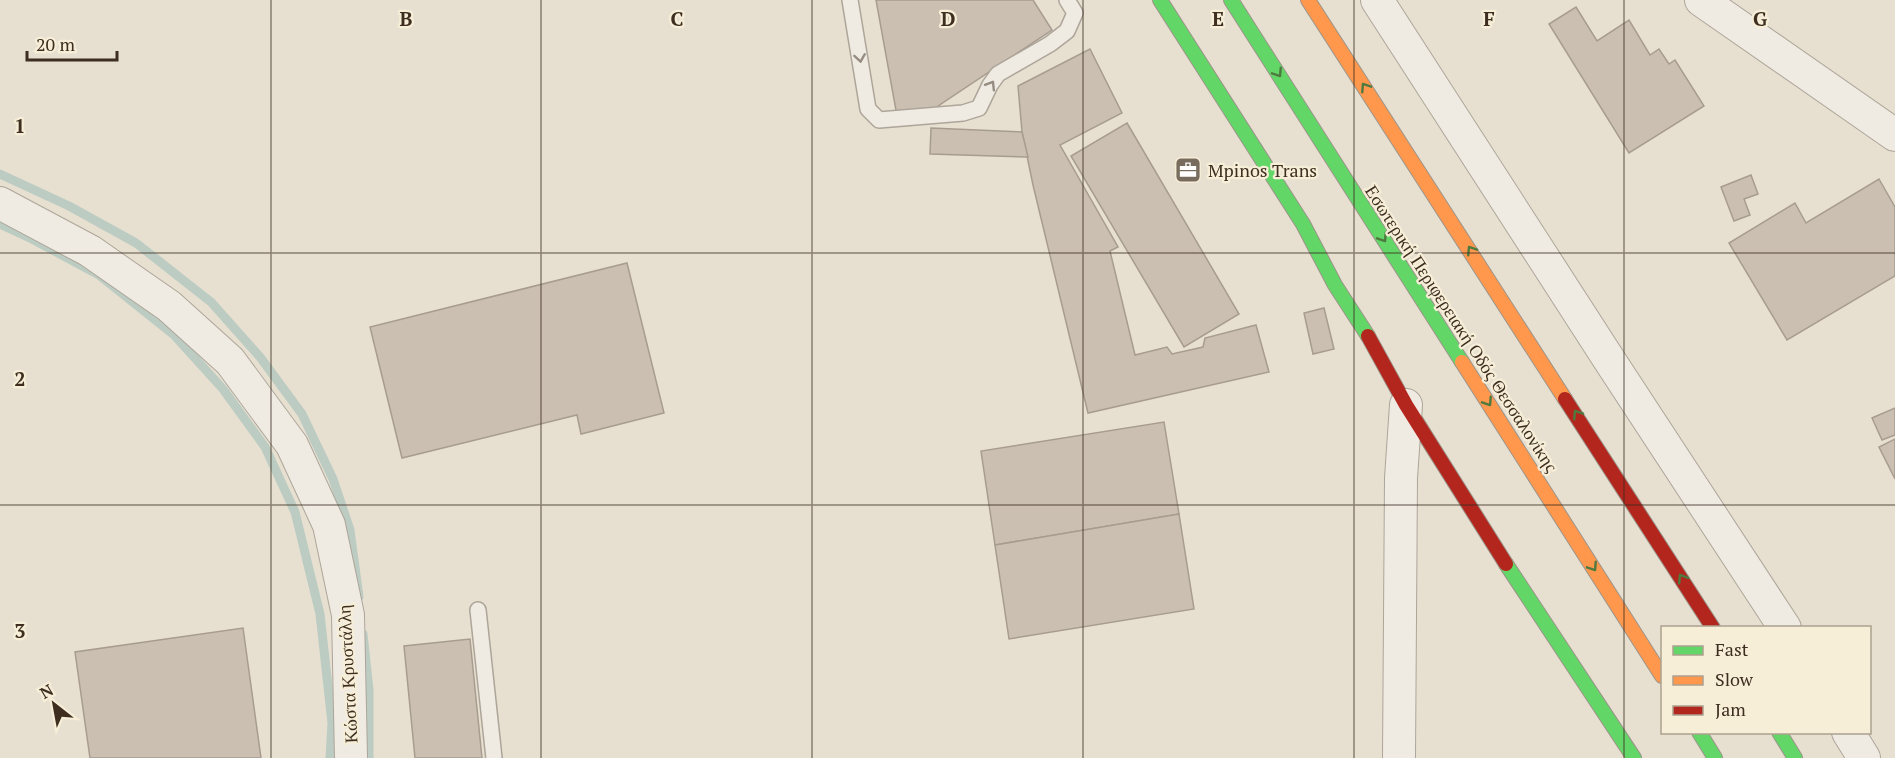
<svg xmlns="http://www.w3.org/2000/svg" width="1895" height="758" font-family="'PT Serif',serif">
<rect width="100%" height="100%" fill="#e7e0d1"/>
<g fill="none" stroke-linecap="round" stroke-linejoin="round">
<g stroke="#bcccc2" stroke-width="9">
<path d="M0 174 69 206 136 243 211 302 260 357 302 414 333 479 350 530 359 597"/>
<path d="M0 224 32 239 99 275 174 335 223 389 265 447 295 512 320 614 332 723 330 758"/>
<path d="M363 634 369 690V758"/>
</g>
</g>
<g fill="#cbbfb2" stroke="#a89c90" stroke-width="1.5">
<path d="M876 0H1033L1052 30 932 110 897 116Z"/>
<path d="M1576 7 1597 41 1629 20 1650 55 1659 49 1669 64 1675 60 1704 106 1629 153 1549 24Z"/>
<path d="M1090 49 1122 113 1060 145 1118 247 1110 251 1135 355 1167 347 1172 354 1203 347 1205 338 1256 325 1269 372 1088 413 1033 185 1022 132 1018 86Z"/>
<path d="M1127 123 1239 314 1184 347 1071 156Z"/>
<path d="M931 128 1022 132 1028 157 930 154Z"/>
<path d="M1751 175 1758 194 1744 199 1750 215 1734 221 1721 187Z"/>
<path d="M1879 179 1895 207V276L1787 340 1729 243 1795 203 1806 223Z"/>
<path d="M627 263 664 413 581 434 577 415 402 458 370 327Z"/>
<path d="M1324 308 1334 349 1313 354 1304 313Z"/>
<path d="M1895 408V435L1882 440 1872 418Z"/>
<path d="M1164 422 1179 514 995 545 981 451Z"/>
<path d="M1895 439V479L1879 447Z"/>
<path d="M1179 514 1194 609 1009 639 995 545Z"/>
<path d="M243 628 261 758H90L75 652Z"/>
<path d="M470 639 482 758H415L404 646Z"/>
</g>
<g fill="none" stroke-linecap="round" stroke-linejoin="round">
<defs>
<g id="lane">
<path d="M850 0 868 109 879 120 963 113 979 108 990 85 998 74 1050 44 1067 31 1075 13 1067 0"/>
<path d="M478 610 494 758"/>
</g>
<g id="street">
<path d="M1377 0 1610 361 1785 628"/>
<path d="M1701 0 1895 135"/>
<path d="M0 203 90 251 169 306 230 361 292 445 329 525 348 615 351 758"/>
<path d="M1848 732 1864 758"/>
<path d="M1399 758 1401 478 1406 405"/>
</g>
<g id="fast">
<path d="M1160 0 1303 224 1335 285 1368 336"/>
<path d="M1231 0 1462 362"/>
<path d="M1506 564 1634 758"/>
<path d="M1699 732 1715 758"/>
<path d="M1779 732 1795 758"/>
</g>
<g id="slow">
<path d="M1308 0 1565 399"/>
<path d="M1462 362 1662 676"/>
</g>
<g id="jam">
<path d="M1368 336 1406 405 1506 564"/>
<path d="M1565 399 1713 628"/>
</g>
</defs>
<use href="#lane" stroke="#ada599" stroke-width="18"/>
<use href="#street" stroke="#ada599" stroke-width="34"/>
<use href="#fast" stroke="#9c958a" stroke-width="16"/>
<use href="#slow" stroke="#9c958a" stroke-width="16"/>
<use href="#jam" stroke="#9c958a" stroke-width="16"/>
<use href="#lane" stroke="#efebe3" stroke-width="15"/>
<use href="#street" stroke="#efebe3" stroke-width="32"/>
<use href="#fast" stroke="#63d668" stroke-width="14"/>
<use href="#slow" stroke="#ff974d" stroke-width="14"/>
<use href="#jam" stroke="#b3261e" stroke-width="14"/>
</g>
<defs><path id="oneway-chevron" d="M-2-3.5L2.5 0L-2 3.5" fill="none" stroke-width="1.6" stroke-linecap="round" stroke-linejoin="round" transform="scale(1.5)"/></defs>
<g stroke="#968c82">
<use href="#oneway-chevron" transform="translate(860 58) rotate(81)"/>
<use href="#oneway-chevron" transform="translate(991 85) rotate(-58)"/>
</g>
<g stroke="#4e7a40">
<use href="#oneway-chevron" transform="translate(1278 73) rotate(57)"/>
<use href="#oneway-chevron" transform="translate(1365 87) rotate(-123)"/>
<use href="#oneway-chevron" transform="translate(1383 238) rotate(57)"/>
<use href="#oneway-chevron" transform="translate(1471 250) rotate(-123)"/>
<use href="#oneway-chevron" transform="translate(1488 402) rotate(57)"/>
<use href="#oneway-chevron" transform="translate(1577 414) rotate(-123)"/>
<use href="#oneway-chevron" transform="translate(1593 567) rotate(57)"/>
<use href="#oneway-chevron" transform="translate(1682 578) rotate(-122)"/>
</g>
<path fill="none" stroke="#3d2e20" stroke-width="1.5" stroke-opacity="0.55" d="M271 0V758M541 0V758M812 0V758M1083 0V758M1354 0V758M1624 0V758M0 253H1895M0 505H1895"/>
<defs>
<symbol id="office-square" viewBox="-11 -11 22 22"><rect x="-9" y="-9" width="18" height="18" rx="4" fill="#786c5e" stroke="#f7eed8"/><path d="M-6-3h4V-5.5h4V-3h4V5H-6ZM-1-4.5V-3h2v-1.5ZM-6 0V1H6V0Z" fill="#fff"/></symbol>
</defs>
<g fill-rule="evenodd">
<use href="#office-square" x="1173" y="155" width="30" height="30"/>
</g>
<g text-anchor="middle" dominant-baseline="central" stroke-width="4.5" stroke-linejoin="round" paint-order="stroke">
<g font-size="18" fill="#3d2e20" stroke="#f7eed8" text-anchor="start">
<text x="1208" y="170">Mpinos Trans</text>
</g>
<g font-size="18" fill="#3d2e20" stroke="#f7eed8">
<text transform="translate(1462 328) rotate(57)">Εσωτερική Περιφερειακή Οδός Θεσσαλονίκης</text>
<text transform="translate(347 674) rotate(-93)">Κώστα Κρυστάλλη</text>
</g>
</g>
<g font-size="20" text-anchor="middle" font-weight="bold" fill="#3d2e20" stroke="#f7eed8" stroke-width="4.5" stroke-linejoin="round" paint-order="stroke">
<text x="406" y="26">B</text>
<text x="677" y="26">C</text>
<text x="948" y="26">D</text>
<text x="1218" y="26">E</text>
<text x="1489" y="26">F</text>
<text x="1760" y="26">G</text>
<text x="20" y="133">1</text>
<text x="20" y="386">2</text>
<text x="20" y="638">3</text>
</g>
<rect x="1661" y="626" width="210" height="108" fill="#f7eed8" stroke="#ada18e" stroke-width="1.5"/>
<rect x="1673" y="646" width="30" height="9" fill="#63d668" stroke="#ada18e" stroke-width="1.5"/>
<text x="1715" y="656" font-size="18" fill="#3d2e20">Fast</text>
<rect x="1673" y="676" width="30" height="9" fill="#ff974d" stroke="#ada18e" stroke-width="1.5"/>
<text x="1715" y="686" font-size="18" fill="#3d2e20">Slow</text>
<rect x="1673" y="706" width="30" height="9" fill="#b3261e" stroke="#ada18e" stroke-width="1.5"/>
<text x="1715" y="716" font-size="18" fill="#3d2e20">Jam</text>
<g transform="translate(54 704) rotate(329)" stroke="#f7eed8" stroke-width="4.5" paint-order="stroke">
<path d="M0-4.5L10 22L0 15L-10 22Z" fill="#3d2e20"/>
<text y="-9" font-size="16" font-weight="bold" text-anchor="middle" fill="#3d2e20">N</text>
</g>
<path d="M27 51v9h90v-9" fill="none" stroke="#3d2e20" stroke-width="3"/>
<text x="36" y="51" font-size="18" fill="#3d2e20" stroke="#f7eed8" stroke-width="4.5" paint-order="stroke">20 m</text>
</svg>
